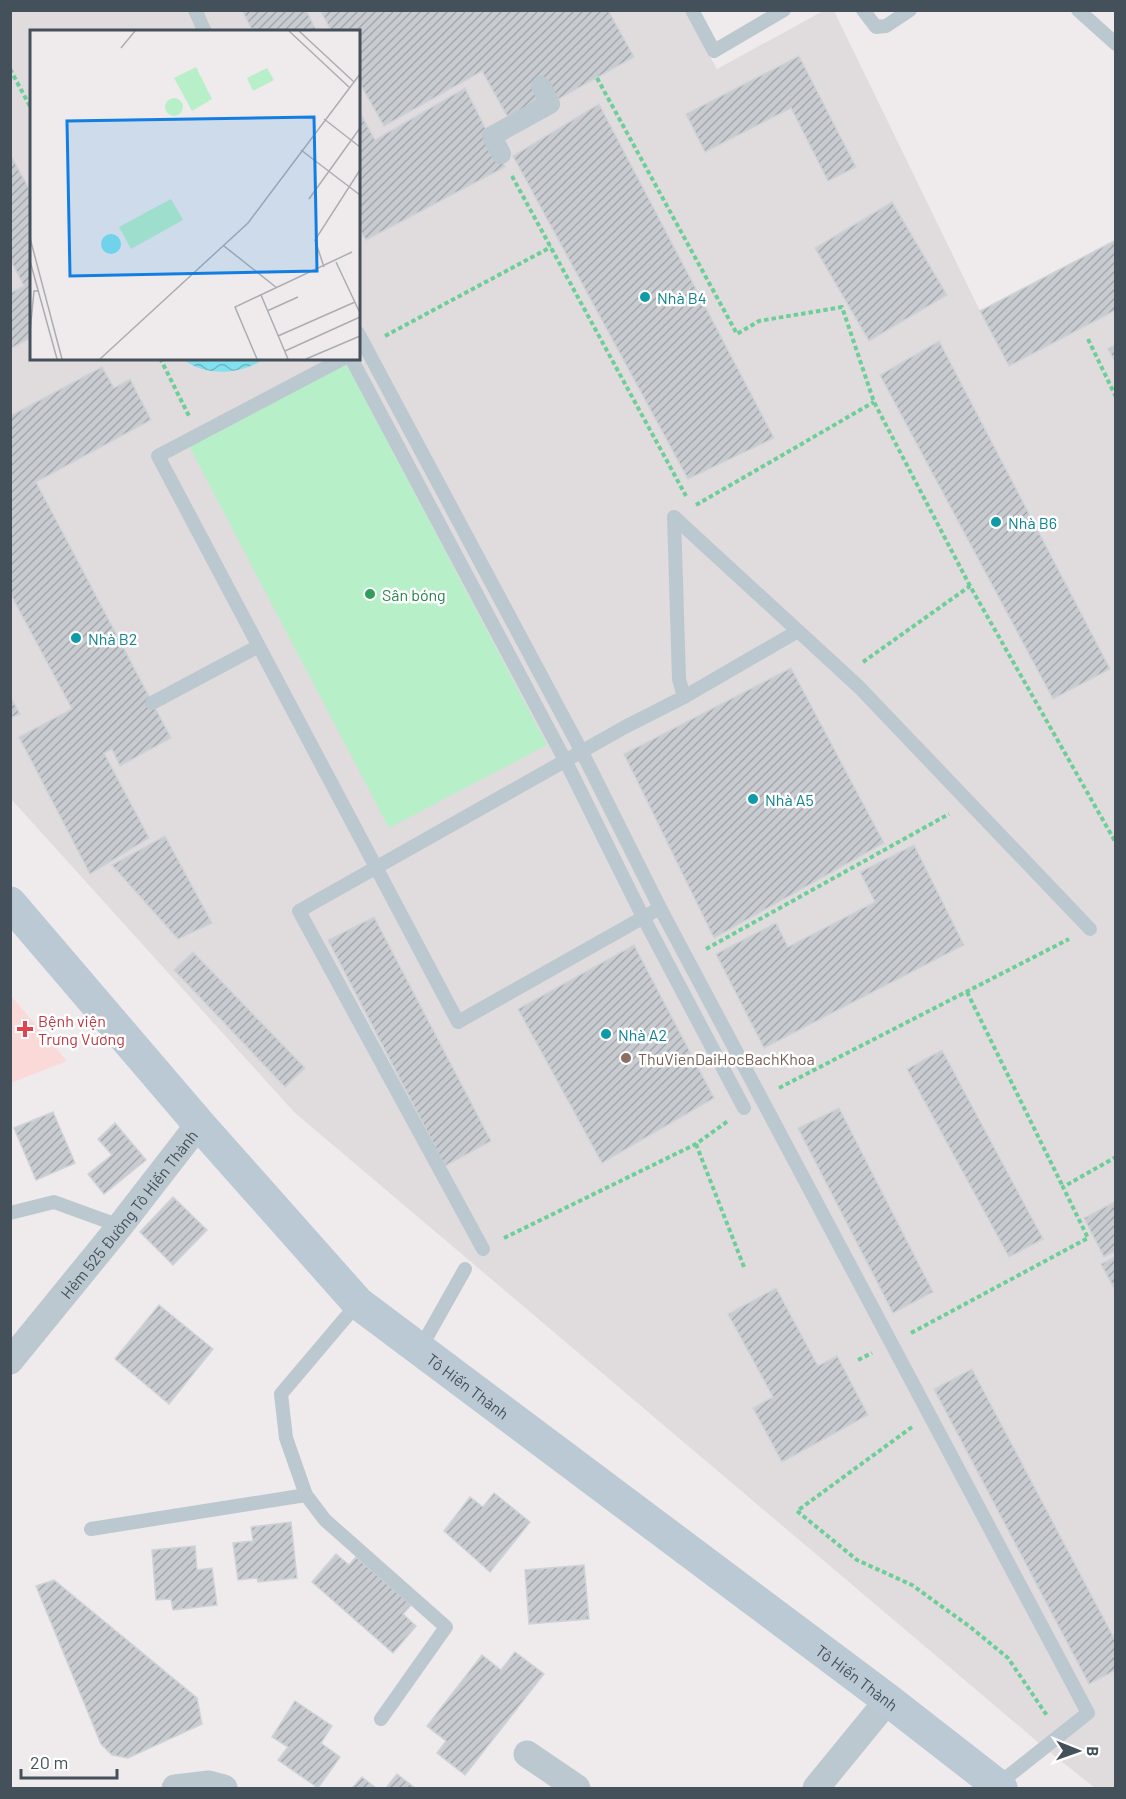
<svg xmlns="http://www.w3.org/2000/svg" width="1126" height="1799" font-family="Barlow,sans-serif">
<defs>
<pattern id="water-waves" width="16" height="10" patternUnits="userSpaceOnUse" patternTransform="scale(1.5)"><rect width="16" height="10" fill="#82e1ee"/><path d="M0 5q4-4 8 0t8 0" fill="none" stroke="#6cb9c4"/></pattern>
<pattern id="building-hatch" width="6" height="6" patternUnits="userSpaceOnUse" patternTransform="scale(1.5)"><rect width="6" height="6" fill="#c8ccd1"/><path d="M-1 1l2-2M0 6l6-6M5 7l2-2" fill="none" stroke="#a4a8ad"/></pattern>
</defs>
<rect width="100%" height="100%" fill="#efebec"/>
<path fill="#e0dcde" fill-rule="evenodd" d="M10 11H685L717 69 823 11H834L980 311 1115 240V1788H1095L1046 1749 294 1112 11 799ZM32 32H358V358H32Z"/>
<path fill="#fbd9d9" d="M11 996 67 1061 11 1083H10Z"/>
<path fill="#b7efc8" d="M346 363 547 745 389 828 189 446Z"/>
<path fill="url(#water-waves)" d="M183 359H264C241 375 205 377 183 359Z"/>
<g fill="url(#building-hatch)" stroke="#cfd3d8" stroke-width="1.5">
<path d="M242 10H306L317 32H253Z"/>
<path d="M320 10H608L634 57 512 125 482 71 384 126 358 80V32H332Z"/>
<path d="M799 56 856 167 828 181 791 108 705 152 686 114Z"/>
<path d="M465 88 505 167 366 240 358 227V109L375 140Z"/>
<path d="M599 104 774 438 688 479 513 156Z"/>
<path d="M10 154 32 194V337L10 349V293L24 286 10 259Z"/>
<path d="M892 202 947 295 869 341 815 248Z"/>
<path d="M1116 240V310L1009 366 980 311Z"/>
<path d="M939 341 1110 669 1053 699 880 375Z"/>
<path d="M1116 344V363L1108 349Z"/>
<path d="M102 367 114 388 130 379 151 420 36 482 171 738 120 766 112 749 104 753 149 838 90 874 19 737 72 709 10 593V416Z"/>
<path d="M791 668 884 843 714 938 624 754Z"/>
<path d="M10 696 20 714 10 718Z"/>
<path d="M165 836 212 923 178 939 112 865Z"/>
<path d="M914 845 964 945 764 1048 716 954 776 923 788 947 875 902 860 872Z"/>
<path d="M374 917 491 1141 445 1166 328 940Z"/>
<path d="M634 945 714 1098 602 1163 518 1009Z"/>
<path d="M193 952 305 1068 285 1087 174 970Z"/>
<path d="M942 1050 1043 1239 1009 1257 907 1069Z"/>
<path d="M839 1108 933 1292 893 1313 798 1128Z"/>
<path d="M53 1112 75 1163 36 1180 14 1128Z"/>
<path d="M115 1123 146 1160 104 1194 88 1174 112 1155 98 1139Z"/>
<path d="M173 1197 207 1230 173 1265 140 1232Z"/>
<path d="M1116 1201V1251L1104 1257 1084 1218Z"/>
<path d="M1116 1256V1292L1101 1264Z"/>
<path d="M776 1288 818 1366 837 1356 868 1415 782 1462 753 1408 773 1397 728 1314Z"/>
<path d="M159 1305 213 1349 169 1404 115 1359Z"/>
<path d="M972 1369 1116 1642V1670L1089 1684 934 1389Z"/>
<path d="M494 1493 530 1522 490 1572 444 1531 470 1497 483 1507Z"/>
<path d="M291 1522 297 1578 258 1582 257 1578 238 1580 233 1543 253 1541 251 1527Z"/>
<path d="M195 1546 197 1570 212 1568 217 1605 173 1610 171 1599 156 1600 152 1550Z"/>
<path d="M336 1554 349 1565 356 1557 411 1605 403 1614 416 1626 393 1653 312 1582Z"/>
<path d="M584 1565 589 1619 529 1624 525 1570Z"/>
<path d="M54 1580 197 1698 202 1724 128 1758 112 1755 101 1744 36 1586Z"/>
<path d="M515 1652 544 1674 465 1775 437 1753 446 1741 427 1726 482 1655 501 1670Z"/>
<path d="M295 1701 332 1726 321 1743 340 1757 318 1788 278 1760 288 1747 272 1737Z"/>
<path d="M397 1774 415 1788H386Z"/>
<path d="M362 1777 376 1788H352Z"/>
</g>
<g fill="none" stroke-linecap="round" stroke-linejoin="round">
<g stroke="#6ece97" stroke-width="4" stroke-dasharray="4.5 3" stroke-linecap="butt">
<path d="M10 69 32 110"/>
<path d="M597 78 737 334 759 321 842 307 874 402 970 586 1116 843"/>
<path d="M512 176 686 496"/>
<path d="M385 336 551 247"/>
<path d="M1088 339 1116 397"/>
<path d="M160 358 189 416"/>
<path d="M696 505 874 402"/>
<path d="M863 662 970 586"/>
<path d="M706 949 949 814"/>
<path d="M967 992 1063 1187"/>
<path d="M779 1088 1069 939"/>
<path d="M696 1144 744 1267"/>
<path d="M504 1238 696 1144 728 1121"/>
<path d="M911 1333 1088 1238 1063 1187 1116 1157"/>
<path d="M858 1360 872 1353"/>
<path d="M912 1427 797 1511 857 1560 912 1585 969 1626 1008 1658 1048 1717"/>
</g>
<g stroke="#bcc8cf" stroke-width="14">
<path d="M195 10 205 32"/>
<path d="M692 10 714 51 784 10"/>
<path d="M863 10 876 27 886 26 910 10"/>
<path d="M1078 10 1116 44"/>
<path d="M358 333 582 752 660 908 1088 1713 997 1785"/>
<path d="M344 358 158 456 458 1022 660 908"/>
<path d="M351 358 566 762 643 917 744 1108"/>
<path d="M674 517 859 687 1090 929"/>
<path d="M674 517 679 679 684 697"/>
<path d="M152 703 257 647"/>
<path d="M10 1213 54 1202 120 1226"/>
<path d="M483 1249 299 911 625 727 684 697 798 631"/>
<path d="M358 1303 281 1394 286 1438 306 1495 325 1520 446 1627 381 1719"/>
<path d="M420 1349 465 1269"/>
<path d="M91 1529 306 1495"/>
</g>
<path stroke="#bcc8cf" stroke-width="20" d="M501 154 492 136 550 104 541 86"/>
<g stroke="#bcc8cf" stroke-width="27">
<path id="s1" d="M10 1361 120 1226 199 1124"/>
<path d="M527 1754 577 1788"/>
<path d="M175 1788 209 1784 224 1788"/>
<path d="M816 1788 888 1700"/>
</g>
<path stroke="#bbc9d4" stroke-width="33" id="s2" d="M10 903 199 1124 358 1303 888 1700 1001 1788"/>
</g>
<g fill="#0f9aa8" stroke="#fff" stroke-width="2">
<circle cx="645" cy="297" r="6"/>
<circle cx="996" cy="522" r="6"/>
<circle cx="76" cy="638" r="6"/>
<circle cx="753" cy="799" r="6"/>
<circle cx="606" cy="1034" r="6"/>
</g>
<circle fill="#2e9e5b" stroke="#fff" stroke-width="2" cx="370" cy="594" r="6"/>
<path fill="#e0444e" stroke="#fff" stroke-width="2" d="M22 1020h6v6h6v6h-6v6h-6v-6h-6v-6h6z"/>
<circle fill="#8d6e63" stroke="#fff" stroke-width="2" cx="626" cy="1058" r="6"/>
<g text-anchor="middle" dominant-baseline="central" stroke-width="5" stroke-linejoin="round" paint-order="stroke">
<g font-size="16" fill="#0d838f" stroke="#fff" text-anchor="start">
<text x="657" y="297">Nhà B4</text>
<text x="1008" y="522">Nhà B6</text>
<text x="88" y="638">Nhà B2</text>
<text x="765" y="799">Nhà A5</text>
<text x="618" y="1034">Nhà A2</text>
</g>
<g font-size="16" fill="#27864d" stroke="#fff" text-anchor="start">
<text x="382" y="594">Sân bóng</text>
</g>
<g font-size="16" fill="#be3a42" stroke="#fff" text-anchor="start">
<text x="38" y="1020">Bệnh viện<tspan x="38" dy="18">Trưng Vương</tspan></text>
</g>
<g font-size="16" fill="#785e54" stroke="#fff" text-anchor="start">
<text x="638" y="1058">ThuVienDaiHocBachKhoa</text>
</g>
<g font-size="16" fill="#44515a" stroke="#fff">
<text stroke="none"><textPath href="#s1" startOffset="189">Hẻm 525 Đường Tô Hiến Thành</textPath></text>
<text stroke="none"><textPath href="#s2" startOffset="668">Tô Hiến Thành</textPath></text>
<text stroke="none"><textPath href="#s2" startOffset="1154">Tô Hiến Thành</textPath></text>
</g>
</g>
<g transform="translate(30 30)">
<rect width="330" height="330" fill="#efebec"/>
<path d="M166 37 182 69 162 81 144 48ZM237 38 244 50 223 61 217 48ZM135 77a9 9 0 1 1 18 0a9 9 0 1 1-18 0ZM141 169 153 190 101 219 89 197Z" fill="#b7efc8"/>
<path d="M71 214a10 10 0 1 1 20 0a10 10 0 1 1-20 0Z" fill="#82e1ee"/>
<path fill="none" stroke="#abadb2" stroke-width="1.5" d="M259 1 320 58M269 1 324 52M91 18 105 1M294 89 330 117M271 120 330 165M279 169 330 98M0 208 32 329M194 216 247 258M0 231 27 329M306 232 330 283M294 237 285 210 330 140M231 265 258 329M237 281 268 267M0 302 4 261H8M248 306 325 272M255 321 330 287M70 329 218 193 330 44M227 329 205 277 322 222M276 329 330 306"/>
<path fill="#137ee1" fill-opacity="0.15" stroke="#137ee1" stroke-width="3" d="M284 87 287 241 40 246 37 91Z"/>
<rect width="330" height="330" fill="none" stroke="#44515a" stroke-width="3"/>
</g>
<rect width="1126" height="1799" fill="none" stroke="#44515a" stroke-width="24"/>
<g transform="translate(1078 1751) rotate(91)" stroke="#ffffff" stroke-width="4.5" paint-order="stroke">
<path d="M0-4.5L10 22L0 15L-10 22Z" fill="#44515a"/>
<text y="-9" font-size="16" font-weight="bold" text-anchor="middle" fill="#44515a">B</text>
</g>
<path d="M21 1769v9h96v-9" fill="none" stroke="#44515a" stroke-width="3"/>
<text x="30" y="1769" font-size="18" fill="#44515a" stroke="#ffffff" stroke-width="4.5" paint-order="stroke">20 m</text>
</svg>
